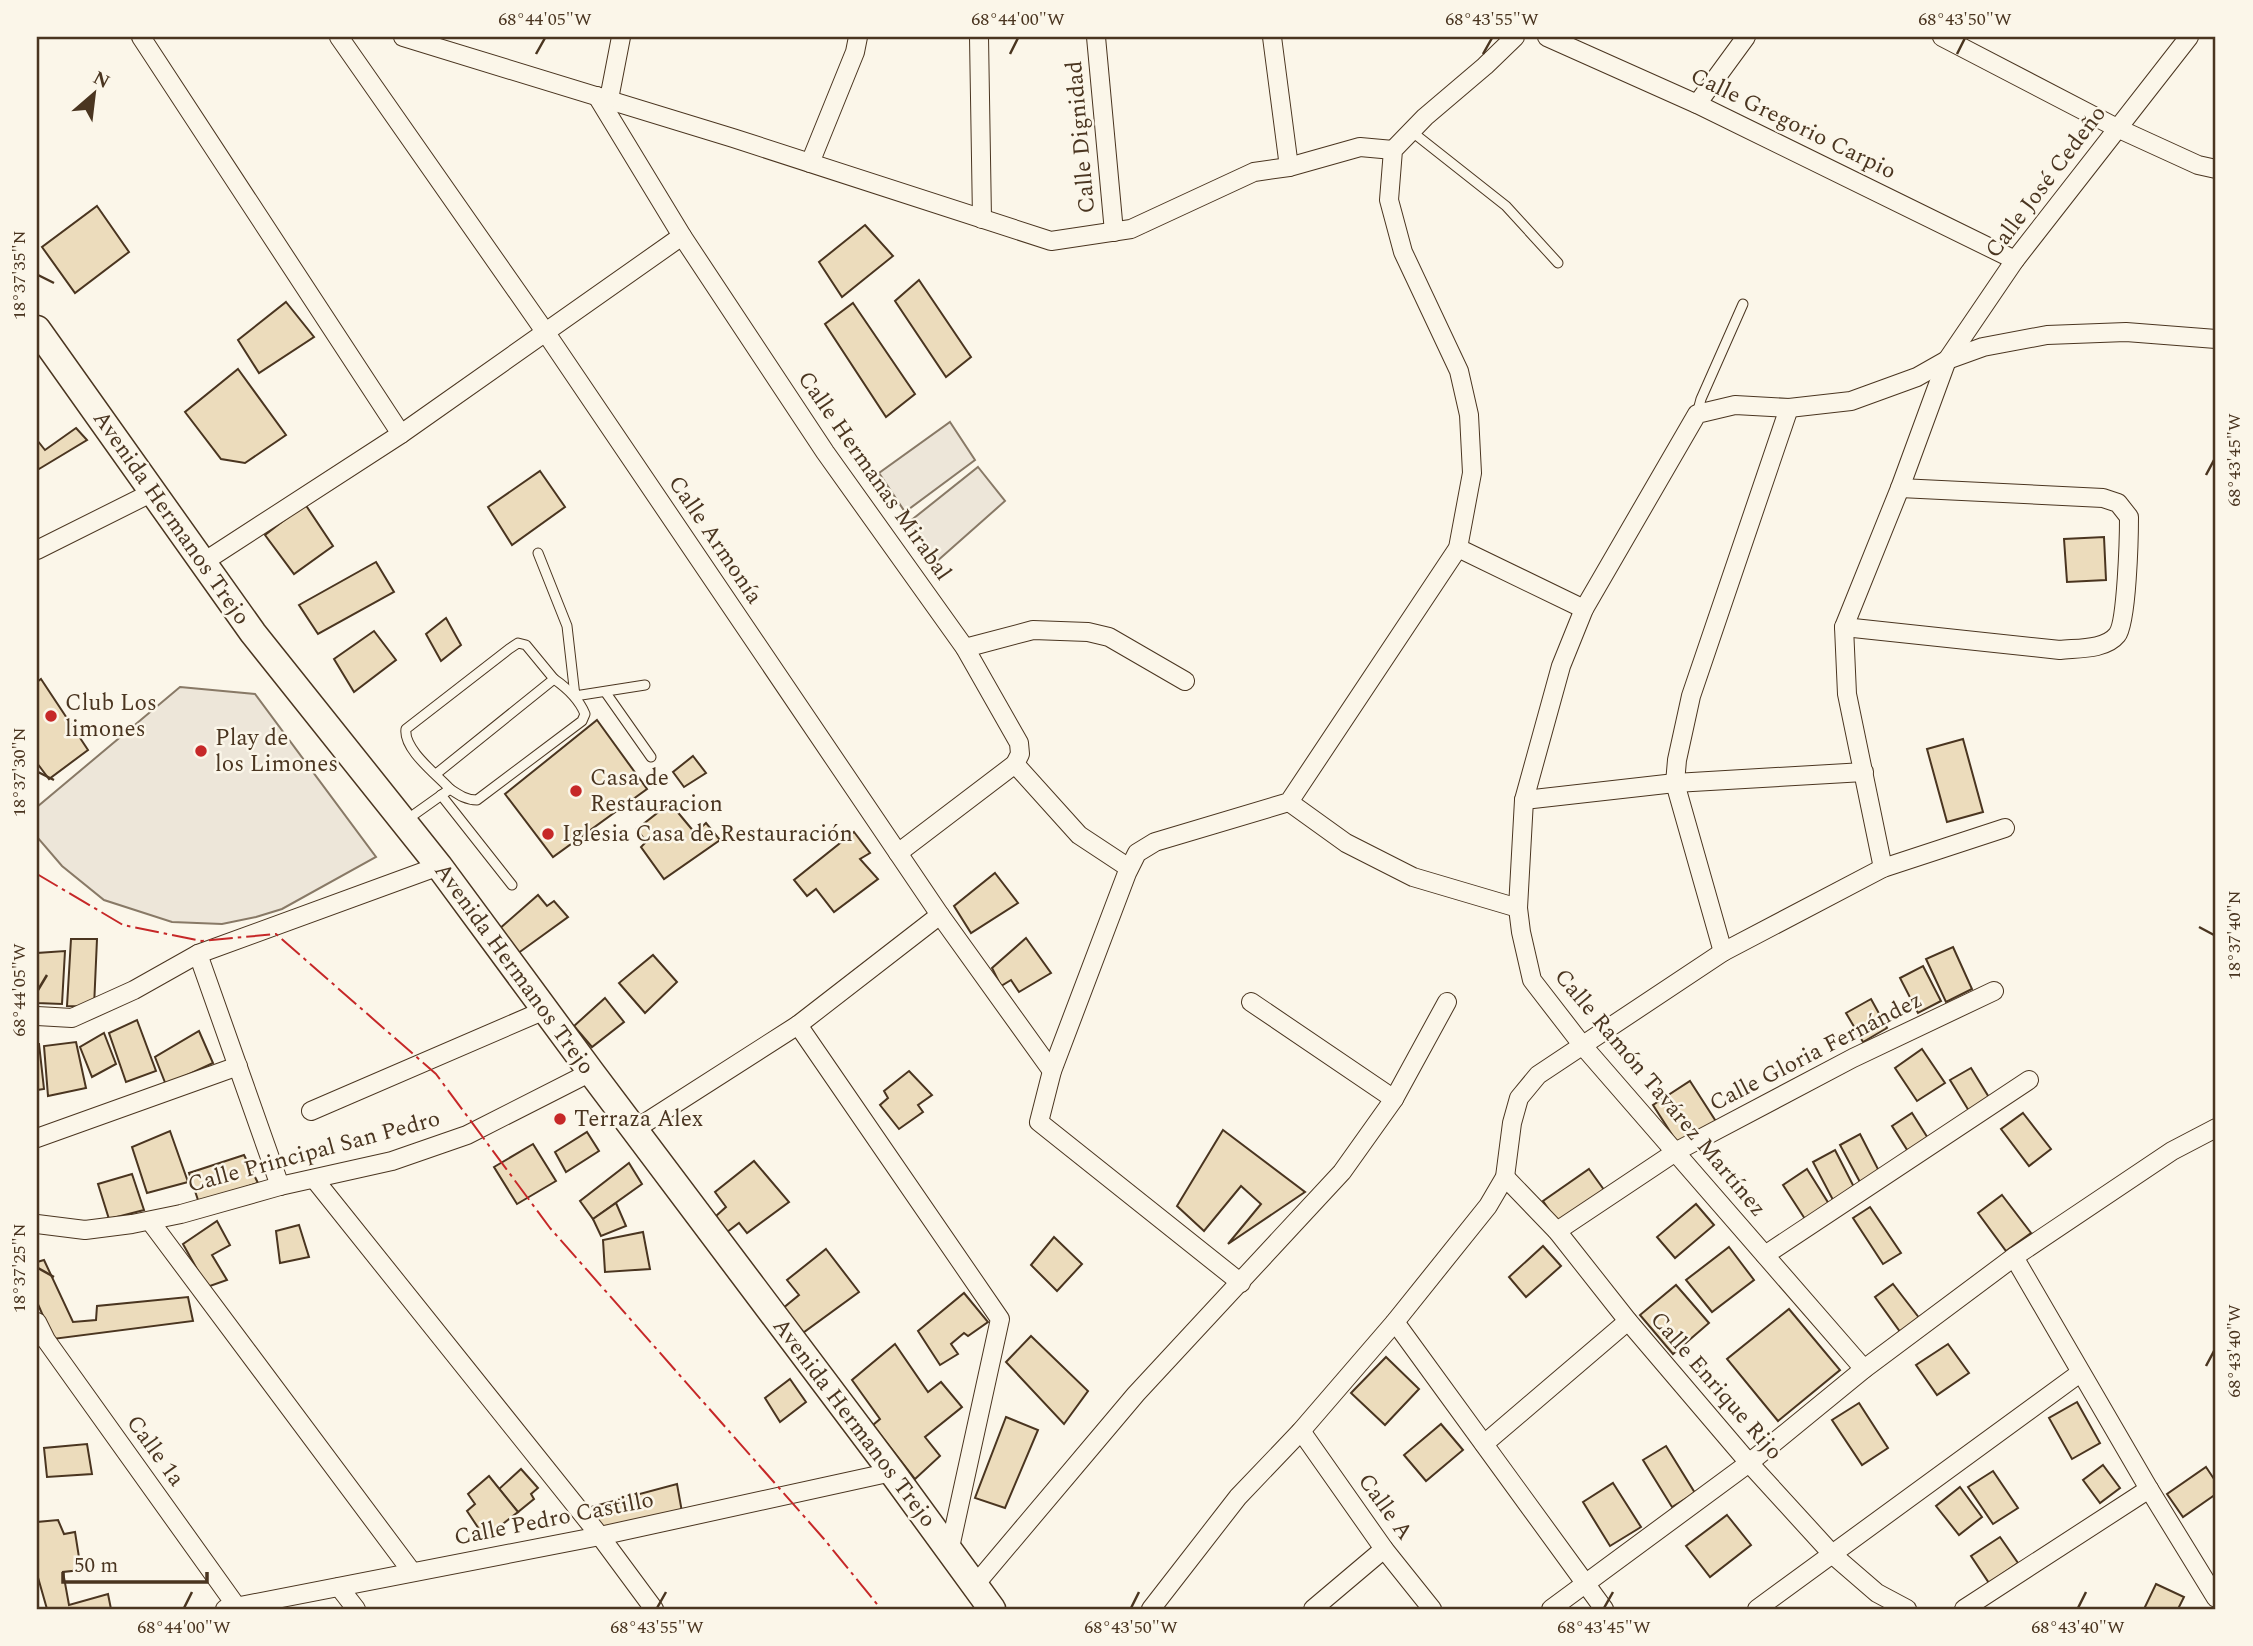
<svg xmlns="http://www.w3.org/2000/svg" width="2253" height="1646" font-family="Spectral,serif">
<rect width="100%" height="100%" fill="#fbf6e9"/>
<g fill="#ede6d9" stroke="#887966" stroke-width="2">
<path d="M950 422 975 460 905 512 879 473Z"/>
<path d="M978 467 1005 501 935 563 909 522Z"/>
<path d="M180 687 255 694 376 857 282 909 256 917 222 924 172 922 104 900 62 866 37 837V807Z"/>
</g>
<g fill="#ecdcbc" stroke="#4a3520" stroke-width="2">
<path d="M97 206 129 252 75 293 42 247Z"/>
<path d="M865 225 893 256 842 297 819 262Z"/>
<path d="M919 280 971 357 946 377 895 301Z"/>
<path d="M286 302 314 337 259 373 238 340Z"/>
<path d="M853 303 915 394 886 417 825 324Z"/>
<path d="M238 369 286 435 245 463 221 459 185 412Z"/>
<path d="M76 428 87 440 39 469 37 466V440L45 450Z"/>
<path d="M540 471 565 507 512 545 488 507Z"/>
<path d="M305 504 333 546 294 574 265 535Z"/>
<path d="M2104 537 2106 580 2067 582 2064 539Z"/>
<path d="M376 562 394 592 318 634 299 605Z"/>
<path d="M446 618 461 645 441 661 426 634Z"/>
<path d="M374 631 396 660 354 692 334 659Z"/>
<path d="M41 679 88 750 49 779 37 763V682Z"/>
<path d="M597 720 647 789 553 857 505 794Z"/>
<path d="M1963 739 1983 812 1947 822 1927 749Z"/>
<path d="M693 756 706 773 684 787 673 772Z"/>
<path d="M670 803 695 833 706 823 720 840 664 879 641 847 646 842 637 829Z"/>
<path d="M854 832 870 853 860 859 878 879 834 912 816 889 807 896 794 880Z"/>
<path d="M995 873 1018 903 971 933 954 906Z"/>
<path d="M538 895 547 906 554 901 568 917 517 954 498 930Z"/>
<path d="M1026 938 1051 973 1019 992 1011 980 1001 986 992 968Z"/>
<path d="M71 939H97L94 1007 67 1006Z"/>
<path d="M1953 947 1972 989 1946 1002 1926 959Z"/>
<path d="M65 951 62 1004 37 1003V953Z"/>
<path d="M653 955 677 982 645 1013 619 983Z"/>
<path d="M1923 966 1941 1001 1918 1013 1900 978Z"/>
<path d="M605 998 624 1022 592 1047 574 1026Z"/>
<path d="M1871 999 1887 1028 1863 1042 1846 1013Z"/>
<path d="M137 1020 156 1071 126 1082 109 1033Z"/>
<path d="M199 1031 213 1063 166 1085 155 1057Z"/>
<path d="M104 1033 116 1064 92 1077 80 1047Z"/>
<path d="M76 1042 86 1088 48 1096 44 1046Z"/>
<path d="M37 1044H39L44 1089 37 1090Z"/>
<path d="M1922 1049 1945 1083 1917 1101 1895 1068Z"/>
<path d="M1971 1068 1990 1099 1969 1111 1950 1080Z"/>
<path d="M909 1071 932 1095 918 1105 923 1112 899 1129 880 1105 888 1098 884 1091Z"/>
<path d="M1690 1081 1717 1123 1680 1147 1653 1105Z"/>
<path d="M1912 1113 1931 1143 1911 1156 1892 1126Z"/>
<path d="M2023 1113 2051 1149 2029 1166 2001 1129Z"/>
<path d="M1223 1130 1305 1192 1228 1244 1261 1204 1241 1186 1204 1231 1177 1206Z"/>
<path d="M170 1131 188 1182 147 1193 132 1147Z"/>
<path d="M587 1132 599 1151 566 1172 555 1152Z"/>
<path d="M1860 1134 1879 1171 1860 1182 1840 1145Z"/>
<path d="M533 1144 556 1181 517 1204 494 1167Z"/>
<path d="M1835 1150 1855 1189 1833 1200 1813 1162Z"/>
<path d="M244 1155 258 1183 199 1203 189 1173Z"/>
<path d="M754 1161 789 1202 747 1233 739 1223 727 1232 716 1216 726 1207 715 1192Z"/>
<path d="M629 1163 642 1184 593 1219 580 1201Z"/>
<path d="M1589 1169 1607 1194 1561 1227 1543 1201Z"/>
<path d="M1807 1169 1829 1204 1805 1219 1783 1185Z"/>
<path d="M132 1174 144 1210 109 1219 98 1184Z"/>
<path d="M2002 1195 2031 1233 2006 1251 1978 1213Z"/>
<path d="M616 1203 626 1226 601 1236 593 1219Z"/>
<path d="M1696 1204 1714 1225 1675 1258 1657 1237Z"/>
<path d="M1870 1207 1901 1253 1883 1264 1853 1218Z"/>
<path d="M217 1221 230 1245 212 1255 227 1280 207 1287 183 1244Z"/>
<path d="M299 1225 309 1257 280 1263 276 1231Z"/>
<path d="M643 1232 650 1269 605 1272 603 1240Z"/>
<path d="M1054 1237 1082 1264 1057 1291 1031 1265Z"/>
<path d="M1543 1246 1561 1266 1526 1297 1509 1277Z"/>
<path d="M1729 1247 1754 1280 1712 1312 1686 1280Z"/>
<path d="M826 1249 859 1292 800 1335 782 1309 799 1295 787 1280Z"/>
<path d="M44 1260 73 1322 96 1320 97 1306 188 1297 193 1321 53 1339 37 1302V1262Z"/>
<path d="M1893 1284 1920 1319 1901 1333 1875 1297Z"/>
<path d="M1676 1285 1709 1323 1673 1354 1640 1315Z"/>
<path d="M964 1293 988 1322 968 1336 964 1333 951 1344 958 1354 940 1365 918 1331Z"/>
<path d="M1789 1309 1840 1370 1778 1421 1727 1359Z"/>
<path d="M1031 1336 1088 1391 1064 1424 1006 1362Z"/>
<path d="M895 1344 928 1392 941 1382 962 1407 925 1437 940 1456 915 1479 873 1425 880 1419 852 1380Z"/>
<path d="M1948 1344 1969 1373 1937 1395 1916 1365Z"/>
<path d="M1386 1357 1419 1389 1385 1425 1351 1393Z"/>
<path d="M790 1379 806 1402 780 1422 765 1398Z"/>
<path d="M2077 1402 2100 1443 2072 1459 2049 1418Z"/>
<path d="M1859 1403 1888 1448 1862 1465 1832 1420Z"/>
<path d="M1006 1417 1038 1430 1005 1508 975 1498Z"/>
<path d="M1441 1424 1463 1450 1426 1481 1404 1455Z"/>
<path d="M87 1444 92 1474 47 1477 44 1448Z"/>
<path d="M1666 1446 1695 1493 1672 1507 1643 1460Z"/>
<path d="M2103 1465 2120 1488 2100 1503 2083 1480Z"/>
<path d="M2206 1467 2216 1482V1494L2183 1517 2167 1494Z"/>
<path d="M521 1469 538 1488 531 1494 534 1499 518 1512 499 1489Z"/>
<path d="M1993 1471 2018 1508 1993 1524 1968 1487Z"/>
<path d="M489 1476 518 1512 485 1538 467 1511 475 1504 468 1494Z"/>
<path d="M1613 1483 1641 1527 1610 1546 1583 1502Z"/>
<path d="M677 1484 682 1512 603 1530 587 1508Z"/>
<path d="M1960 1487 1982 1517 1959 1535 1936 1506Z"/>
<path d="M1727 1515 1751 1545 1710 1577 1686 1546Z"/>
<path d="M58 1520 64 1534 75 1532 81 1570 63 1572 69 1605 108 1594 111 1609H47L37 1574V1522Z"/>
<path d="M2000 1537 2018 1563 1989 1583 1971 1556Z"/>
<path d="M2156 1584 2184 1597 2178 1609H2144Z"/>
</g>
<g fill="none" stroke-linecap="round" stroke-linejoin="round">
<defs>
<g id="lane">
<path d="M1411 131 1506 206 1558 263"/>
<path d="M1697 414 1701 399 1743 304"/>
<path d="M538 553 567 626 575 696 645 685"/>
<path d="M606 693 651 757"/>
<path d="M450 789C459 795 466 800 477 800L582 721 585 714C579 699 567 688 554 679"/>
<path d="M441 795 512 885"/>
<path d="M405 821 450 789C436 774 403 749 406 729L509 649 518 643 526 645 554 679 436 774"/>
</g>
<g id="street">
<path d="M141 37 401 434"/>
<path d="M339 37 546 333 940 915 1052 1071"/>
<path d="M403 37 733 138 1051 241 1131 229 1254 172 1289 167 1360 147 1393 150"/>
<path d="M979 37 982 219"/>
<path d="M1096 37 1114 232"/>
<path d="M1272 37 1289 167"/>
<path d="M1547 37 1697 104 2015 260"/>
<path d="M1942 37 2117 128 2198 165 2216 169"/>
<path d="M597 96 682 236 825 452 965 648 1019 743 1020 754 1015 764 898 853"/>
<path d="M609 99 621 37"/>
<path d="M1697 104 1746 37"/>
<path d="M810 163 855 52 858 37"/>
<path d="M1458 548 1584 609"/>
<path d="M37 550 153 492"/>
<path d="M202 563 401 434 682 236"/>
<path d="M1844 627 2060 650C2077 648 2105 650 2117 635 2127 623 2129 536 2129 517L2118 503 2103 498 1900 488"/>
<path d="M965 648 1033 630 1088 632 1109 637 1185 681"/>
<path d="M1015 764 1079 835 1129 868"/>
<path d="M1524 800 1675 783 1864 772"/>
<path d="M1289 802 1346 843 1413 877 1518 908"/>
<path d="M1883 868 1847 694 1844 627 1900 488 1947 360 2015 260 2189 37"/>
<path d="M1723 952 1675 783 1677 760 1691 696 1789 408"/>
<path d="M198 954 280 1186"/>
<path d="M1251 1002 1394 1099"/>
<path d="M37 1016 72 1018 134 990 198 954 439 866"/>
<path d="M798 1025 1000 1319 949 1552"/>
<path d="M311 1111 545 1010"/>
<path d="M634 1130 798 1025 940 915"/>
<path d="M37 1138 238 1066"/>
<path d="M1505 1177 1557 1231 1628 1321 1749 1463 1833 1555 1877 1593 1907 1609"/>
<path d="M315 1180 600 1536 654 1609"/>
<path d="M150 1221 412 1572"/>
<path d="M37 1224 85 1230 132 1224 181 1214 280 1186 392 1161 467 1135 591 1072"/>
<path d="M1557 1231 1677 1151 1853 1058 1994 991"/>
<path d="M1765 1255 2029 1080"/>
<path d="M2014 1257 2149 1489 2216 1598"/>
<path d="M1241 1283 1039 1122 1052 1071 1127 873 1137 853 1155 842 1289 802 1458 548 1472 473 1469 415 1459 371 1403 252 1389 200 1393 150 1425 117 1485 66 1515 37"/>
<path d="M37 1322 46 1340 237 1607"/>
<path d="M1395 1322 1604 1609"/>
<path d="M1864 1369 1583 1046 1532 980 1521 932 1518 908 1524 800 1561 666 1584 609 1697 414 1735 405 1789 408 1851 401 1917 377 1947 360 1983 347 2047 335 2126 332 2216 339"/>
<path d="M1301 1431 1384 1549 1432 1609"/>
<path d="M1484 1444 1628 1321"/>
<path d="M974 1586 1136 1394 1342 1172 1394 1099 1447 1002"/>
<path d="M339 1587 356 1609"/>
<path d="M225 1609 600 1536 892 1472"/>
<path d="M1151 1609 1238 1497 1301 1431 1395 1322 1488 1206 1505 1177 1512 1123 1519 1098 1538 1075 1723 952 1883 868 2005 828"/>
<path d="M1313 1609 1384 1549"/>
<path d="M1551 1609 1749 1463 1864 1369 2014 1257 2172 1151 2216 1128"/>
<path d="M1757 1609 2080 1373"/>
<path d="M1964 1609 2149 1489"/>
</g>
<path id="primary" d="M37 329 253 633 439 866 591 1072 892 1472 992 1609"/>
</defs>
<use href="#lane" stroke="#4a3520" stroke-width="11"/>
<use href="#street" stroke="#4a3520" stroke-width="20"/>
<use href="#primary" stroke="#4a3520" stroke-width="29"/>
<use href="#lane" stroke="#fbf6e9" stroke-width="9"/>
<use href="#street" stroke="#fbf6e9" stroke-width="18"/>
<use href="#primary" stroke="#fbf6e9" stroke-width="26"/>
<path stroke="#c62828" stroke-width="2" stroke-dasharray="24 5 3.5 5" stroke-linecap="butt" d="M37 874 123 925 202 941 276 934 436 1074 550 1228 824 1539 881 1609"/>
</g>
<path fill="none" stroke="#4a3520" stroke-width="2.5" d="M536 54 545 38M1010 54 1018 38M1483 54 1492 38M1957 54 1965 38M38 275 54 283M2206 475 2214 460M38 772 54 780M2199 927 2214 935M38 990 47 975M38 1268 54 1277M2206 1366 2214 1351M184 1608 192 1592M657 1608 666 1592M1131 1608 1139 1592M1604 1608 1613 1592M2078 1608 2086 1592"/>
<g fill="#c62828" stroke="#fbf6e9" stroke-width="2.5">
<circle cx="51" cy="716" r="7"/>
<circle cx="201" cy="751" r="7"/>
<circle cx="576" cy="791" r="7"/>
<circle cx="548" cy="834" r="7"/>
<circle cx="560" cy="1119" r="7"/>
</g>
<g text-anchor="middle" dominant-baseline="central" stroke-width="5" stroke-linejoin="round" paint-order="stroke">
<g font-size="23" fill="#4a3520" stroke="#fbf6e9">
<text transform="translate(1793 124) rotate(26)">Calle Gregorio Carpio</text>
<text transform="translate(1081 137) rotate(-95)">Calle Dignidad</text>
<text transform="translate(2046 182) rotate(-53)">Calle José Cedeño</text>
<text transform="translate(874 476) rotate(55)">Calle Hermanas Mirabal</text>
<text transform="translate(171 518) rotate(55)">Avenida Hermanos Trejo</text>
<text transform="translate(715 540) rotate(56)">Calle Armonía</text>
<text transform="translate(514 969) rotate(54)">Avenida Hermanos Trejo</text>
<text transform="translate(1816 1052) rotate(-27)">Calle Gloria Fernández</text>
<text transform="translate(1660 1093) rotate(50)">Calle Ramón Tavárez Martínez</text>
<text transform="translate(314 1152) rotate(-15)">Calle Principal San Pedro</text>
<text transform="translate(1716 1386) rotate(49)">Calle Enrique Rijo</text>
<text transform="translate(854 1423) rotate(53)">Avenida Hermanos Trejo</text>
<text transform="translate(155 1451) rotate(54)">Calle 1a</text>
<text transform="translate(1385 1507) rotate(54)">Calle A</text>
<text transform="translate(554 1519) rotate(-11)">Calle Pedro Castillo</text>
</g>
<g font-size="23" fill="#4a3520" stroke="#fbf6e9" text-anchor="start">
<text x="65" y="703">Club Los<tspan x="65" dy="26">limones</tspan></text>
<text x="215" y="738">Play de<tspan x="215" dy="26">los Limones</tspan></text>
<text x="590" y="778">Casa de<tspan x="590" dy="26">Restauracion</tspan></text>
<text x="562" y="834">Iglesia Casa de Restauración</text>
<text x="574" y="1119">Terraza Alex</text>
</g>
</g>
<rect width="2253" height="1646" fill="none" stroke="#fbf6e9" stroke-width="77"/>
<g transform="translate(94 94) rotate(28)" stroke="#fbf6e9" stroke-width="5" paint-order="stroke">
<path d="M0-5L12 26L0 18L-12 26Z" fill="#4a3520"/>
<text y="-10" font-size="19" font-weight="bold" text-anchor="middle" fill="#4a3520">N</text>
</g>
<path d="M63 1572v10h144v-10" fill="none" stroke="#4a3520" stroke-width="3.5"/>
<text x="74" y="1572" font-size="21" fill="#4a3520" stroke="#fbf6e9" stroke-width="5" paint-order="stroke">50 m</text>
<rect x="38" y="38" width="2176" height="1570" fill="none" stroke="#4a3520" stroke-width="2.5"/>
<g font-size="18" text-anchor="middle" fill="#4a3520">
<text x="545" y="25">68°44'05"W</text>
<text x="1018" y="25">68°44'00"W</text>
<text x="1492" y="25">68°43'55"W</text>
<text x="1965" y="25">68°43'50"W</text>
<text transform="translate(19 275) rotate(-90)" y="6">18°37'35"N</text>
<text transform="translate(2234 460) rotate(-90)" y="6">68°43'45"W</text>
<text transform="translate(19 772) rotate(-90)" y="6">18°37'30"N</text>
<text transform="translate(2234 935) rotate(-90)" y="6">18°37'40"N</text>
<text transform="translate(19 990) rotate(-90)" y="6">68°44'05"W</text>
<text transform="translate(19 1268) rotate(-90)" y="6">18°37'25"N</text>
<text transform="translate(2234 1351) rotate(-90)" y="6">68°43'40"W</text>
<text x="184" y="1633">68°44'00"W</text>
<text x="657" y="1633">68°43'55"W</text>
<text x="1131" y="1633">68°43'50"W</text>
<text x="1604" y="1633">68°43'45"W</text>
<text x="2078" y="1633">68°43'40"W</text>
</g>
</svg>
